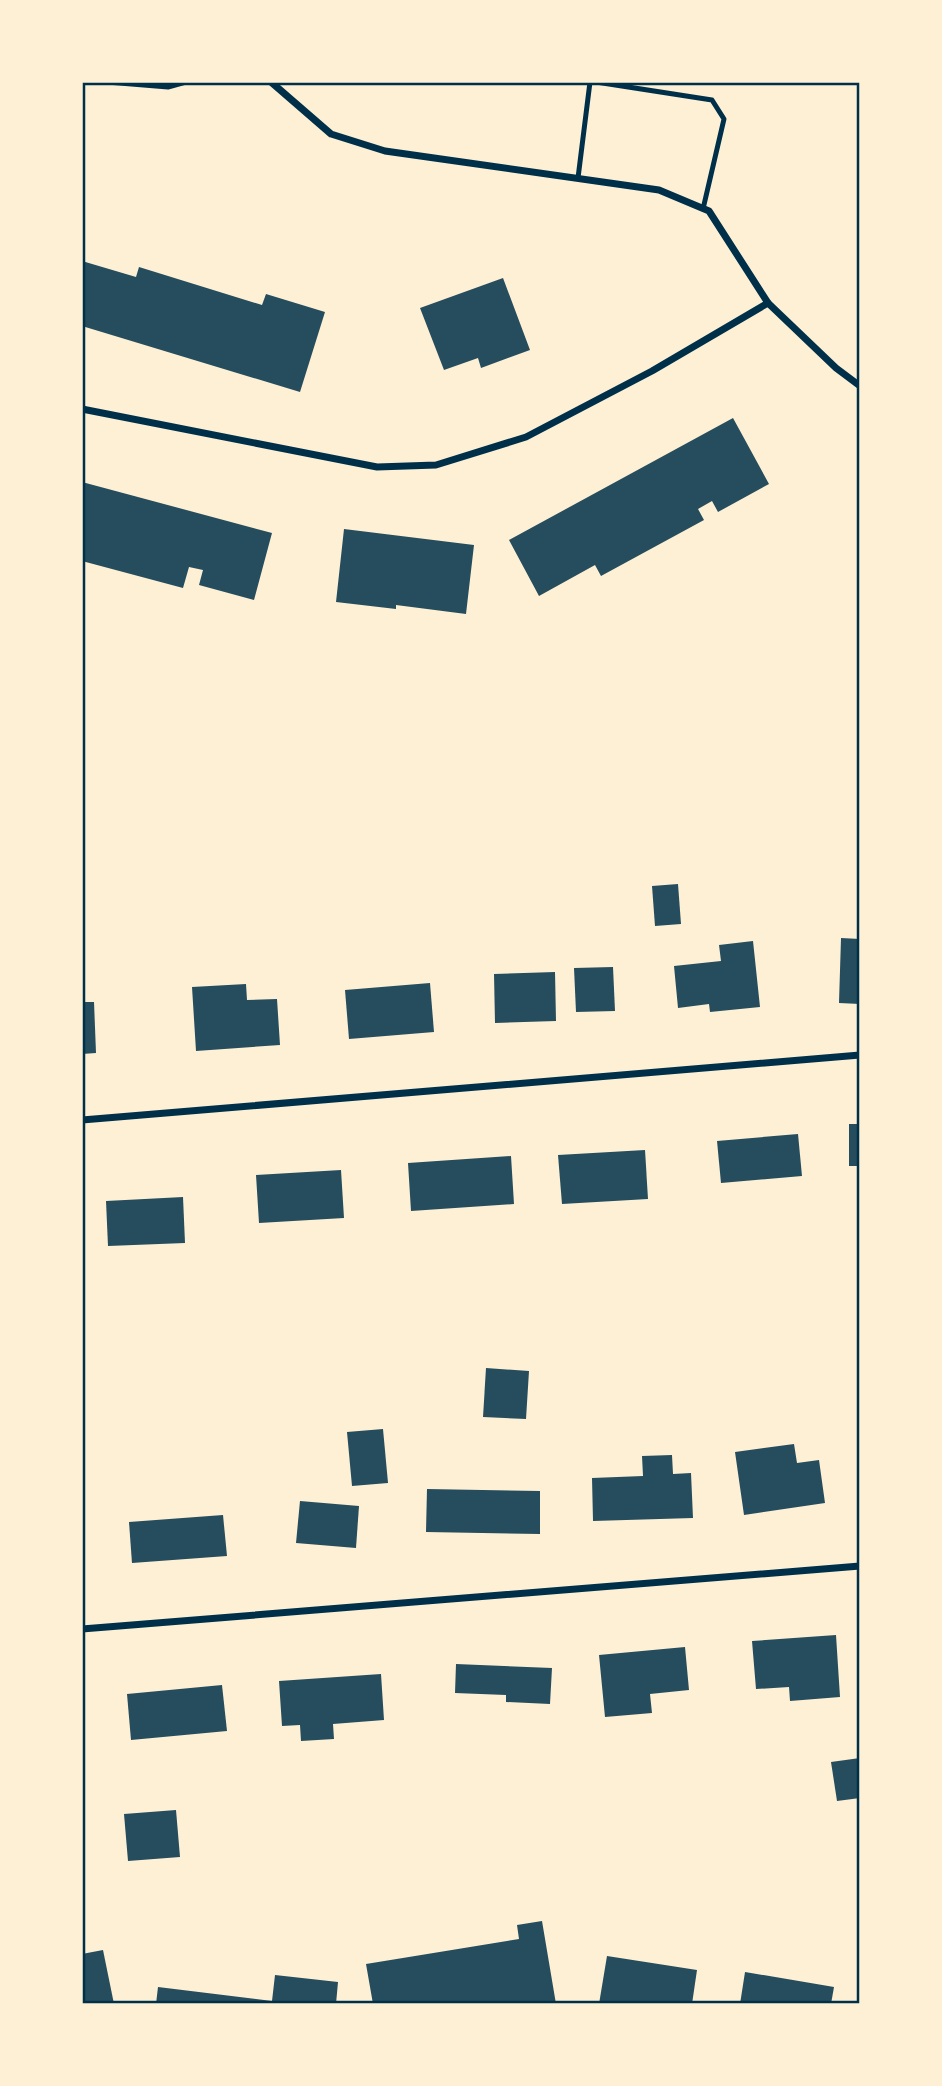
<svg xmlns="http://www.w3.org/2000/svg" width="942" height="2086" font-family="'Titillium Web',sans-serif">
<rect width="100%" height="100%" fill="#fdf0d5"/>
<g fill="#264d5e">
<path d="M82 261 136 277 139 267 262 305 266 294 325 312 300 392 82 326Z"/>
<path d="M503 278 530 350 481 368 478 358 444 370 420 308Z"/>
<path d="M733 418 769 484 718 512 712 501 698 509 704 520 601 576 595 565 539 596 509 540Z"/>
<path d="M82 482 272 533 254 600 199 585 203 570 189 567 183 588 82 561Z"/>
<path d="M344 529 474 545 466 614 396 605V609L336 602Z"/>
<path d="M678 884 681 924 655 926 652 886Z"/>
<path d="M841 938 860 939V1004L839 1003Z"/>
<path d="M753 941 760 1007 710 1012 709 1004 678 1008 674 966 721 961 719 945Z"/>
<path d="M613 967 615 1011 576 1012 574 968Z"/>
<path d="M555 972 556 1021 495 1023 494 974Z"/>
<path d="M430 983 434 1032 349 1039 345 990Z"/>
<path d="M246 984 247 1000 277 999 280 1045 196 1051 192 987Z"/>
<path d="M82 1002H94L96 1053 82 1054Z"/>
<rect x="849" y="1124" width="11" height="42"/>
<path d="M798 1134 802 1176 721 1183 717 1141Z"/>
<path d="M645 1150 648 1199 562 1204 558 1155Z"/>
<path d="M511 1156 514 1204 411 1211 408 1163Z"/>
<path d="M341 1170 344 1218 259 1223 256 1175Z"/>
<path d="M183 1197 185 1243 108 1246 106 1201Z"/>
<path d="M486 1368 529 1371 526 1419 483 1417Z"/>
<path d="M383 1429 388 1483 352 1486 347 1432Z"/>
<path d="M794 1444 797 1463 819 1460 825 1503 744 1515 735 1452Z"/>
<path d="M672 1455 673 1474 691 1473 693 1518 593 1521 592 1478 643 1476 642 1456Z"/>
<path d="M427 1489 540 1491V1534L426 1532Z"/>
<path d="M300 1501 359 1506 356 1548 296 1543Z"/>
<path d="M223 1515 227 1556 132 1563 129 1522Z"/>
<path d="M836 1635 840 1697 790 1701 789 1687 756 1689 752 1641Z"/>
<path d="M685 1647 689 1690 650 1694 652 1713 605 1717 599 1655Z"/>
<path d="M456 1664 552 1668 550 1704 506 1702V1695L455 1693Z"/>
<path d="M381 1674 384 1720 333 1724 334 1739 301 1741 300 1725 282 1726 279 1681Z"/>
<path d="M222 1685 227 1731 131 1740 127 1694Z"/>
<path d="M860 1758V1798L837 1801 831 1762Z"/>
<path d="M176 1810 180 1857 128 1861 124 1814Z"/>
<path d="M542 1921 556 2004H373L366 1964 519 1939 517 1925Z"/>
<path d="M103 1950 114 2004H82V1954Z"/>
<path d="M607 1956 697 1970 692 2004H599Z"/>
<path d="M745 1972 834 1987 831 2004H740Z"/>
<path d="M275 1975 338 1982 336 2004H156L158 1987 272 2001Z"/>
</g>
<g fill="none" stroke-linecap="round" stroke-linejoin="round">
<g stroke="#003049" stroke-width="5">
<path d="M107 82 168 87 186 82"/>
<path d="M596 82 712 100 724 119 703 209"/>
<path d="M578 178 590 82"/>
</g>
<g stroke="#003049" stroke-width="7">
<path d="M271 82 331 134 385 151 659 190 709 211 768 303"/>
<path d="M82 409 377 467 436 465 526 437 652 371 768 303 836 368 860 386"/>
<path d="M82 1120 860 1055"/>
<path d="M82 1629 860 1566"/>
</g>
</g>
<rect width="942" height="2086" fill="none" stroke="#fdf0d5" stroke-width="168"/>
<rect x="84" y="84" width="774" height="1918" fill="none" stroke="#003049" stroke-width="2.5"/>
</svg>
